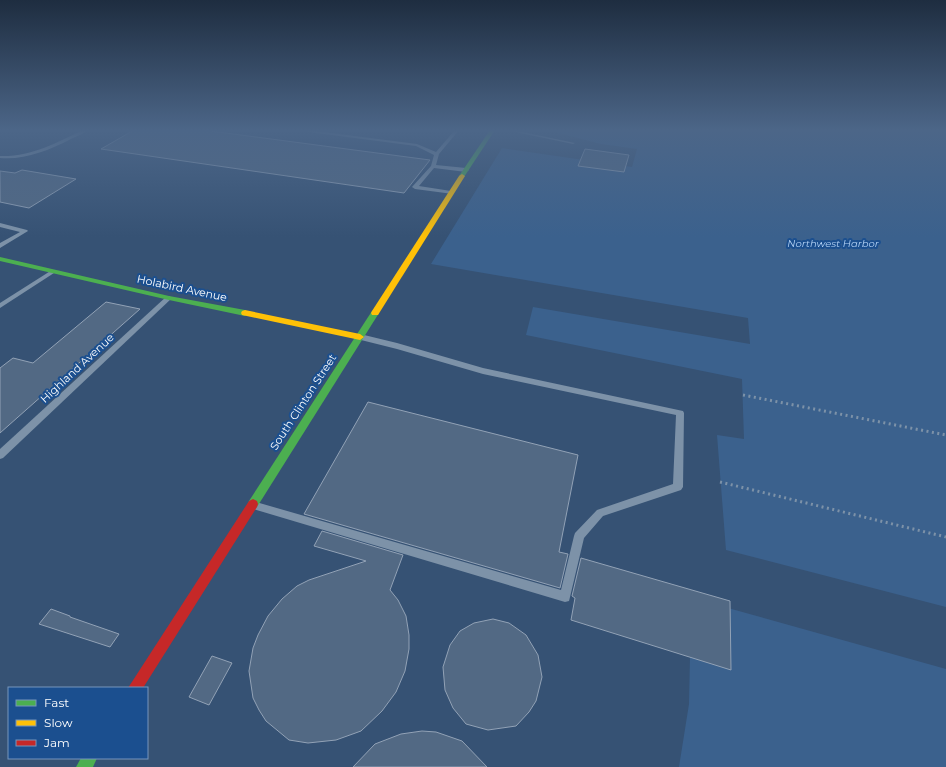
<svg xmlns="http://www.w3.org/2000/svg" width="946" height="767" font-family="Montserrat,sans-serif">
<rect width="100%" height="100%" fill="#365274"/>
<g fill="#3b618d">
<path d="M547 130H946V607L726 550 717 435 744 439 742 379 526 335 533 307 750 344 748 318 431 264 502 148 632 167 637 149 601 144Z"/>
<path d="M728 608 946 669V767H679L689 704 690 657 725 655Z"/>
</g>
<g fill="#526984" stroke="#92a2b6">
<path d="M134 130H203L430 160 404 193 101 149Z"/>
<path d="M585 149 629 155 624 172 578 166Z"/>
<path d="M22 170 76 179 29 208 0 202V171L15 173Z"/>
<path d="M106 302 140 309 0 433V368L13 358 33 363Z"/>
<path d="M368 402 578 455 559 552 568 554 560 588 304 514Z"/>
<path d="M322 531 403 555 390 590 398 600 406 616 409 635V649L405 671 396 692 382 711 361 731 336 740 308 743 289 740 266 721 259 710 253 698 249 671 253 648 258 635 268 616 282 599 297 586 309 580 366 561 314 546Z"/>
<path d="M581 558 730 601 731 670 571 620 575 598 572 596Z"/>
<path d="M51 609 70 616V617L119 634 110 647 39 624Z"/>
<path d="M493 619 509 623 526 635 538 655 542 677 536 701 529 712 516 726 488 730 466 724 453 708 445 690 443 667 450 645 460 631 474 623Z"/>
<path d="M212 656 232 663 209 705 189 697Z"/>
<path d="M422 731 436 732 462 741 487 767H353L375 744 401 734Z"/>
</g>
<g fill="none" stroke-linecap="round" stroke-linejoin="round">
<g stroke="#7d92a8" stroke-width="3" stroke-dasharray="2 3.5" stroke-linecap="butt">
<path d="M743 395 946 435"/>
<path d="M720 482 946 537"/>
</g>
<g fill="#7d92a8" fill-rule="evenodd">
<path d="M83 130H88C83 134 75 137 69 140 47 151 25 160 0 158V156C31 157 56 143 83 130Z"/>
<path d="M299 130H308L417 144 436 152 455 130H459L439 154 436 165 466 168 469 170 466 172 434 168 419 186 451 191 453 192V194L415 189 412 187 431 166 434 155 416 146 301 131Z"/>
<path d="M506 130H513L575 143 573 144Z"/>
<path d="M0 223 27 230 28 231 0 248V243L20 232 0 227Z"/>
<path d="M52 270 55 272 54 273 0 308V303Z"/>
<path d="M167 296H169L172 298 3 458 0 459V449Z"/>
<path d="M360 334 397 343 483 368 683 411 684 413 683 487 681 490 603 516 584 538 570 597 569 601 565 602 253 509 251 506 253 503 256 502 561 590 574 536 575 533 597 510 673 484 676 415 483 374 397 349 357 339 356 337 357 335Z"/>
</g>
<g fill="#4caf50" fill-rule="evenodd">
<path d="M490 130H495L464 177H460L459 176Z"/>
<path d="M0 257 169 296 245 310 249 313 245 316 169 300 0 261Z"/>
<path d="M375 310 379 313 257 507 253 509 249 507 248 504 249 501 372 311Z"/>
<path d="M81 758H97L93 767H76Z"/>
</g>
<g fill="#ffc107" fill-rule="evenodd">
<path d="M462 174 465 176 378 315H372L371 313 372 311 459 176Z"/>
<path d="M245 310 360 334 364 337 360 340 242 315 241 313 242 311Z"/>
</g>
<path fill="#c62828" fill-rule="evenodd" d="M253 499 257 501 258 504 257 507 143 688H128L249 501Z"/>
</g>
<linearGradient id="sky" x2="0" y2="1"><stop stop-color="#1e2d40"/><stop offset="0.55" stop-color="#4c6688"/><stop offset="1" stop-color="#4c6688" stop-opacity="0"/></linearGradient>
<rect width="946" height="237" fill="url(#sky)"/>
<g text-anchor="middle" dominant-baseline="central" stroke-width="4" stroke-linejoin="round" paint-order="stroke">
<g font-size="10" font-style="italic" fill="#b5d3f5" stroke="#1b4f8f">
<text x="833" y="243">Northwest Harbor</text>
</g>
<g font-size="11" fill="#fff" stroke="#1b4f8f">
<text transform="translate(182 288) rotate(12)">Holabird Avenue</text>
<text transform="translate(77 368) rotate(-43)">Highland Avenue</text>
<text transform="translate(303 402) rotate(-57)">South Clinton Street</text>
</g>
</g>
<rect x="8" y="687" width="140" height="72" fill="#1b4f8f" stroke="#7695bc"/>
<rect x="16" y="700" width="20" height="6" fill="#4caf50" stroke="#7695bc"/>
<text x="44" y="707" font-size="12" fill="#ffffff">Fast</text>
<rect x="16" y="720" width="20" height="6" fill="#ffc107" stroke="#7695bc"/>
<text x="44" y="727" font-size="12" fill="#ffffff">Slow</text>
<rect x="16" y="740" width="20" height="6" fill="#c62828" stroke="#7695bc"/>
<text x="44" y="747" font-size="12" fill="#ffffff">Jam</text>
</svg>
